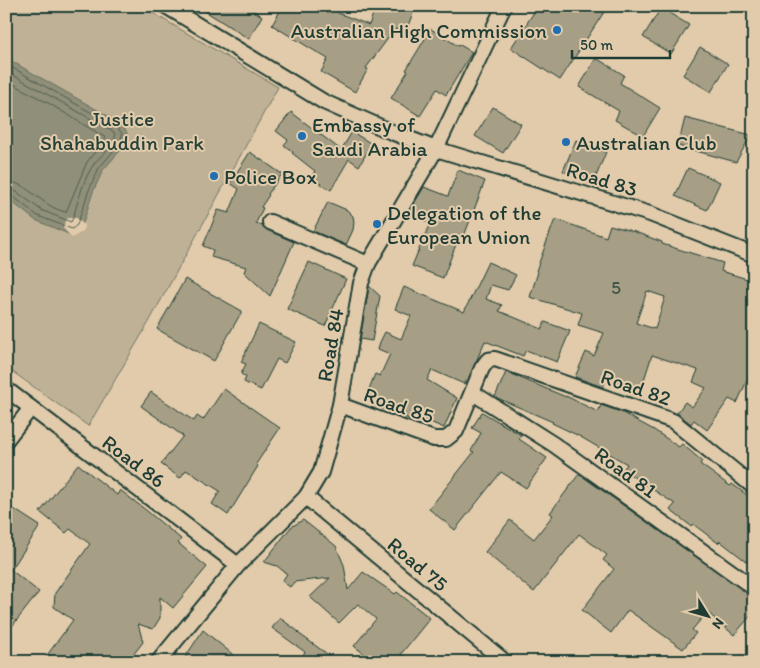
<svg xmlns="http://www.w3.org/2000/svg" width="760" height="668" font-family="Itim,sans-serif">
<rect width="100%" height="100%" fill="#e2cbab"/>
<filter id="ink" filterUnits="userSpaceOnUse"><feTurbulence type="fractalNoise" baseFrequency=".02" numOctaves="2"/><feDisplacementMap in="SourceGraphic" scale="10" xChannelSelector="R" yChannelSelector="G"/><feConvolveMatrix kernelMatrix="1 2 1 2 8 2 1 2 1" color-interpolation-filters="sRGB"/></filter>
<g filter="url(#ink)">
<path fill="#bfb196" stroke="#6f7765" d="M6 6H141L278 87 149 322 88 426 6 367Z"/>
<path fill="#908f79" stroke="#636e5d" d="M6 58 122 124 127 133 126 144 103 170 93 192 81 229 71 235 35 220 12 202 6 200Z"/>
<path fill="#e2cbab" d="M68 218H77L84 225 83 231 72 238 63 228 65 221Z"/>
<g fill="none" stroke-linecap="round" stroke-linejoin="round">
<g stroke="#4c5e50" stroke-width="1">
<path d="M6 64 118 128 122 134 121 142 99 168 89 190 77 225 72 229 38 216 15 198 6 195"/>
<path d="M6 71 114 132C120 144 100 155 94 164 86 175 81 191 77 204 75 210 74 217 71 222L41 210 17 192 6 189"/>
<path d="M6 80 50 104 106 138 87 162 66 212C43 208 28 182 6 181"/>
</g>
</g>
<g fill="#a69f86" stroke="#1f3d34" fill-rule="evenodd">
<path d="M197 6H246L262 16 249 39Z"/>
<path d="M283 6H342L338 13 369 25 376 6H407L413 9V13L405 33 395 29 366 68 368 69 355 92 321 72 328 59 272 25Z"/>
<path d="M538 6H596L604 12 560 80 511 48Z"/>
<path d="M661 8 689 25 671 54 643 37Z"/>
<path d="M431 29 458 46 460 45 472 52 446 95 437 89 420 116 391 98 408 71 406 70Z"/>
<path d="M700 47 728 64 711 92 683 75Z"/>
<path d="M596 58 624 75 620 83 660 108 643 136 615 120 619 111 579 87Z"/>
<path d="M493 107 521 124 503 153 475 136Z"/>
<path d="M291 112 341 150 352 132 372 144 359 166 349 159 331 190 311 178 315 171 292 153 293 152 284 145 288 140 276 131Z"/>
<path d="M685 118 751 135 736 162 678 146Z"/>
<path d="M576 140 606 152 593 184 563 171Z"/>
<path d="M250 152 282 174 268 194 269 195 261 207 263 208 256 223 262 225 267 230 294 242 270 296 244 272 246 267 211 257 213 250 203 246 218 210 229 213 239 189 230 183Z"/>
<path d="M688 168 720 182 707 210 675 196Z"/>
<path d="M458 170 485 181 464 236 460 234 443 278 412 266 430 223 410 215 415 202 424 187 448 196Z"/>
<path d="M328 202 347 210 353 216 354 222 353 230 346 245 313 231Z"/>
<path d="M555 219 606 237 610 225 635 232 662 242V244L723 263 721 271 754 281V365L737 403 729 399 707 430 694 420 691 424 677 413 685 402 692 407 706 388 693 382 698 370 652 355 641 389 607 378 603 387 575 377 586 352 594 356 604 333 578 325 582 313 530 297 538 272 536 271ZM647 291 665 297 655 329 636 323Z"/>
<path d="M309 262 346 279 325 326 287 309Z"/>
<path d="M488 262 516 275 508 290 491 285 486 299 502 305 499 311 542 329 545 322 570 331 557 362 526 350 523 356 485 341 467 382 465 381 464 384 432 370 427 380 457 398 444 428 416 416 414 421 376 406 375 397 367 394 375 374 380 376 390 354 378 349 380 342 385 332 401 339 411 316 395 309 404 287 464 312Z"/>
<path d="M185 279 242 311 214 361 157 329Z"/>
<path d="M369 286 380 296 372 341 360 339Z"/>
<path d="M259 324 296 342 285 363 277 359 261 390 244 382 246 377 241 374 246 364 241 362Z"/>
<path d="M506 372 566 397V396L598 412 601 405 621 412 654 430 679 447 682 444 702 461 700 464 730 486 732 484 754 500V554L747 562 720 541 718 543 693 524 691 526 670 510 675 504 623 470 627 464 579 436 552 423 553 422 495 397Z"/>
<path d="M224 389 280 428 256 464 258 466 228 515 212 504 220 491 186 470 180 478 161 464 183 436 141 406 151 392 194 421 197 416 203 420Z"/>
<path d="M482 412 521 435 519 439 547 458 526 488 501 472 455 530 429 509 474 452 471 451 481 433 472 428Z"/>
<path d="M78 464 117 495 120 490 147 511 181 539 178 543 207 567 173 608 160 597V618L153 629 138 624 143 642 133 655 110 662H42L73 620 54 607 55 593 90 544 70 529 66 533 40 512Z"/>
<path d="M579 474 752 596 750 600 754 603V612L734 635 707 612 692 630 696 633 683 649 628 610 611 633 582 610 614 569 603 560 607 555 579 534 534 592 485 552 510 520 534 539 553 515 550 513Z"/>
<path d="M6 504 40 526 11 570 39 592 6 634Z"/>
<path d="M303 520 336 546 344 565 348 590 363 572 395 594 397 592 430 618 401 654 411 662H375L354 646 376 619 358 604 339 623 310 597 330 578 294 582 290 587 282 581 287 574 277 566 264 562 291 527Z"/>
<path d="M280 618 299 632 298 633 338 662H298L305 652 272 628Z"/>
<path d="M203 630 242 662H182Z"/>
</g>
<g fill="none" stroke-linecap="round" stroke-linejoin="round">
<defs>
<g id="minor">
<path d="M166 6 324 102 394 133 436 149 650 214 754 255"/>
<path d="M270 222 368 264"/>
<path d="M6 389 238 565"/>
<path d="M473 393 553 444 754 588"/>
<path d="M340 405 434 439H446L456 431 482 368 488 360 495 359 673 421 754 487"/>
<path d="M6 440 31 408"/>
<path d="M306 497 505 662"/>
<path d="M158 662 238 565 306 497 321 472 340 405 361 283 368 264 436 149 504 6"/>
<path d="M752 662 754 660"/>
</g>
</defs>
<use href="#minor" stroke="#1f3d34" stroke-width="18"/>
<use href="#minor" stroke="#e2cbab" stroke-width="14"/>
</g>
</g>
<g fill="#1f6fb2" stroke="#e2cbab" stroke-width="2">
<circle cx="557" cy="30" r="5"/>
<circle cx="302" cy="136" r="5"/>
<circle cx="566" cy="142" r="5"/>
<circle cx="214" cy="176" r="5"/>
<circle cx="377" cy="224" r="5"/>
</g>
<g text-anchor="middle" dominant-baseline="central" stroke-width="4" stroke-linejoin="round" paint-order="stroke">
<g font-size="19" fill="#415648">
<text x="616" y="287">5</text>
</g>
<g font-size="21" fill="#1f3d34" stroke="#e2cbab" text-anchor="start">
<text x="547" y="30" text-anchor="end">Australian High Commission</text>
<text x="312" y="124">Embassy of<tspan x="312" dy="24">Saudi Arabia</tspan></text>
<text x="576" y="142">Australian Club</text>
<text x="224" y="176">Police Box</text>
<text x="387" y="212">Delegation of the<tspan x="387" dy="24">European Union</tspan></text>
</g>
<g font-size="21" fill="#274339" stroke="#e2cbab">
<text x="122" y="118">Justice<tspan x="122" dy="24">Shahabuddin Park</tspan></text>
</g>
<g font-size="21" fill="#1f3d34" stroke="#e2cbab">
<text transform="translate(602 179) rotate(17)">Road 83</text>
<text transform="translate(330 345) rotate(-80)">Road 84</text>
<text transform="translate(636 387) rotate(19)">Road 82</text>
<text transform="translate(399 405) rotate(19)">Road 85</text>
<text transform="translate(134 461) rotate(37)">Road 86</text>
<text transform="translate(626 472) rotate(36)">Road 81</text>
<text transform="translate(418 564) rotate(40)">Road 75</text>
</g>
</g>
<rect width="760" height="668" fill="none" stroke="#e2cbab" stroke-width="25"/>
<rect x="12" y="12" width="735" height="643" fill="none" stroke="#1f3d34" stroke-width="2" filter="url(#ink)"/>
<g transform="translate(708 616) rotate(127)" stroke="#e2cbab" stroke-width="4" paint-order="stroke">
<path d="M0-4L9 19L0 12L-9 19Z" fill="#1f3d34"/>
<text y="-8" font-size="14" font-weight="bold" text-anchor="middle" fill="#1f3d34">N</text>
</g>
<path d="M572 50v8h98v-8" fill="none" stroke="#1f3d34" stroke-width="2.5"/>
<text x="580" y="50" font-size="15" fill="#1f3d34" stroke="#e2cbab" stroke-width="4" paint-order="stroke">50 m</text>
</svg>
